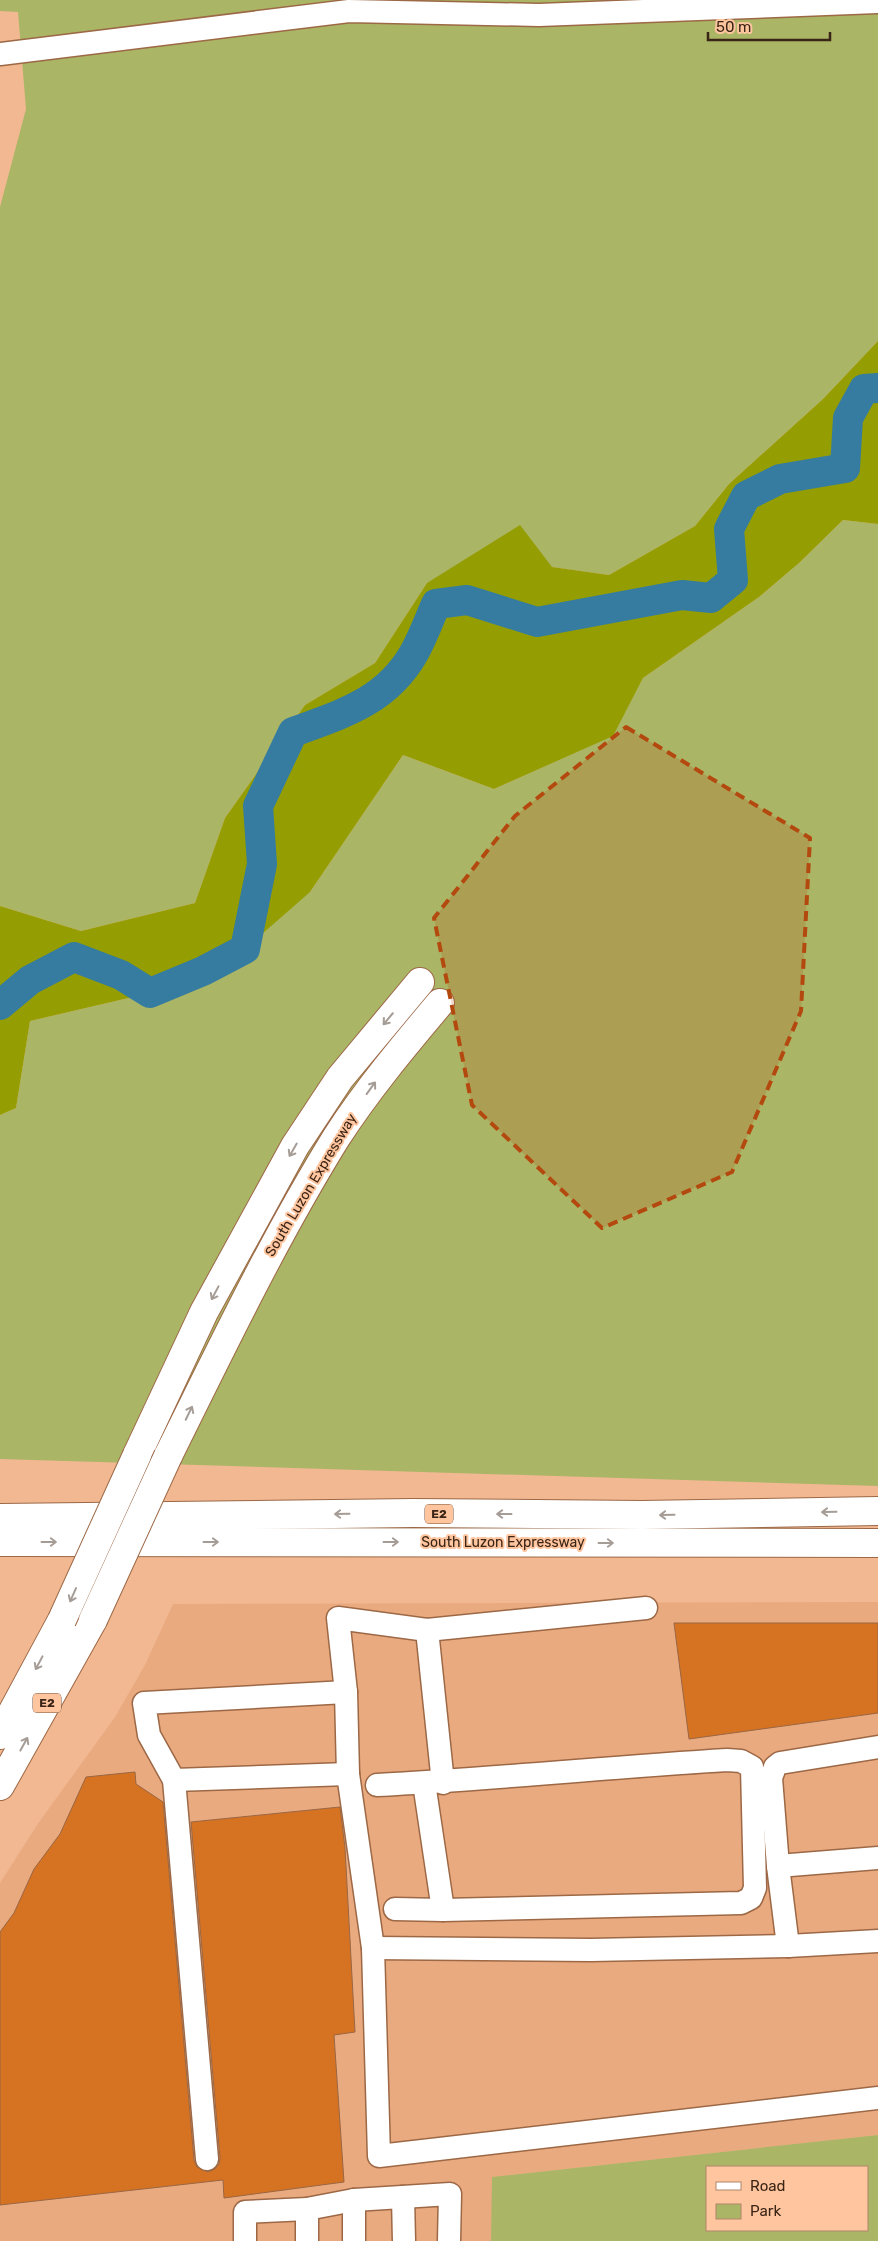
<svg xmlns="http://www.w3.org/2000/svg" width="878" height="2241" font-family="Rubik,sans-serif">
<rect width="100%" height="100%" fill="#f1b892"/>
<path fill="#eaaa80" d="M878 1602V2135L493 2177 491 2241H0V1883L37 1825 115 1717 145 1665 173 1604Z"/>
<g fill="#abb566" fill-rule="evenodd">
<path d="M0 0H878V341L823 399 729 484 695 526 609 575 551 567 427 583 375 663 305 705 225 818 195 903 81 931 0 906V207L26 109 18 12 0 11Z"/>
<path d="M843 520 878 524V1486L0 1459V1115L16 1108 30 1021 150 993 310 892 403 755 494 789 612 736 643 678 759 597 799 563Z"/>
<path d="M878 2135V2241H491L492 2177ZM707 2167H867V2230H707Z"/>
</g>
<path fill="#949e02" d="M878 341V524L843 520 799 563 759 597 643 678 613 736 494 789 403 755 310 892 245 949 203 971 150 993 30 1021 16 1108 0 1115V906L81 931 195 903 225 818 305 705 375 663 427 583 520 525 552 567 609 575 695 526 729 484 823 399Z"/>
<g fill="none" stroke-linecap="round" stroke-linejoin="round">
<path stroke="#357ca0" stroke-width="30" d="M0 1005 30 980 74 957 121 975 150 993 203 971 245 949 262 864 258 806 293 732C342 714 386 702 414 653 423 637 429 620 436 604L467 600 537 622 682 595 711 598 733 580 729 529 746 496 780 479 845 468 848 418 864 389 878 388"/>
</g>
<g fill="#d57322" stroke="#9a6643">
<path d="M674 1623H878V1713L689 1739Z"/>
<path d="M135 1772 136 1784 163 1802 194 2160 197 2167 208 2172 215 2169 219 2164 220 2158 191 1822 340 1807 345 1848 355 2032 334 2035 344 2182 224 2198 223 2180 0 2205V1932L14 1913 34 1869 60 1834 86 1777Z"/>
</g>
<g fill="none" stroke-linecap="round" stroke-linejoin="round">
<defs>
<g id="minor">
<path d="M0 54 349 11 539 15 878 2"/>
<path d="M646 1608 427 1630 338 1618 346 1692 348 1774 373 1948 379 2156 878 2098"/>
<path d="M427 1630 443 1783"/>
<path d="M346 1692 144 1703 149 1735 174 1780 348 1774"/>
<path d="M174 1780 207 2159"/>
<path d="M424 1783 443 1910"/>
<path d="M377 1785C494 1779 611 1767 727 1760L741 1761 752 1767 755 1888 751 1898 741 1903 443 1910 395 1909"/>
<path d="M778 1866 878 1858"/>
<path d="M788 1946 778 1866 771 1778 775 1767 780 1763 878 1747"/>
<path d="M373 1948 591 1950 788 1946 878 1941"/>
<path d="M403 2197 404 2241"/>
<path d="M245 2241V2212L307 2209 354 2200 450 2194 449 2241"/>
<path d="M307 2241V2209"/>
<path d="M354 2241V2200"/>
</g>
<g id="highway">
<path d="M137 1455 204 1312 295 1146 340 1078 420 982"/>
<path d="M168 1456C221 1349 273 1240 336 1138 367 1090 403 1047 440 1003"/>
<path d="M0 1518 413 1513 642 1515 878 1511"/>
<path d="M0 1542 878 1543"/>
<path d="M0 1735 62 1620"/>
<path d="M0 1786 93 1620"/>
</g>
</defs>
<use href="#minor" stroke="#9c6845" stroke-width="25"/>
<use href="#highway" stroke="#9c6845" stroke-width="30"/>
<use href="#minor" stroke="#fff" stroke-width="22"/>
<use href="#highway" stroke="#fff" stroke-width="28"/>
<defs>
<g id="highway-bridge">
<path d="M62 1620 137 1455"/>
<path d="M93 1620 168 1456"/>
</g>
</defs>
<use href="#highway-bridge" stroke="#9c6845" stroke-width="30" stroke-linecap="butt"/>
<use href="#highway-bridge" stroke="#fff" stroke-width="28"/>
</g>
<defs><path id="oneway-shaft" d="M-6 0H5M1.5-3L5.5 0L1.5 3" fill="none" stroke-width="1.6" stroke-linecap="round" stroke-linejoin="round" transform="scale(1.25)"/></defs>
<g stroke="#a69c96">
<use href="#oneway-shaft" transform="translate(388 1019) rotate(130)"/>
<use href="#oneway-shaft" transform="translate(371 1088) rotate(-54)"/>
<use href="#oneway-shaft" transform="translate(293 1150) rotate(120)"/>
<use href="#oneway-shaft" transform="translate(215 1293) rotate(118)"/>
<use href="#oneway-shaft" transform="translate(189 1413) rotate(-64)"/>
<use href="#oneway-shaft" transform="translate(829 1512) rotate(179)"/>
<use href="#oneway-shaft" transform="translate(342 1514) rotate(179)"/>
<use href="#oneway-shaft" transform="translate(504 1514) rotate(-180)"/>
<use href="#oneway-shaft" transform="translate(667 1515) rotate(179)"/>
<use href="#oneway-shaft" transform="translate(49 1542)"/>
<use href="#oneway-shaft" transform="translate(211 1542)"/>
<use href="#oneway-shaft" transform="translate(391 1542)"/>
<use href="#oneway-shaft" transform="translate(606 1543)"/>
<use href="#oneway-shaft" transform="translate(73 1595) rotate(114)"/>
<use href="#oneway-shaft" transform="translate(39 1663) rotate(118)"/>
<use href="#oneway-shaft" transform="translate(24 1744) rotate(-61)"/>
</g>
<path fill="#b4490f" fill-opacity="0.2" stroke="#b4490f" stroke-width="4" stroke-dasharray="10 6" stroke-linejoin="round" d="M626 727 810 838 801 1011 732 1172 602 1228 472 1105 434 918 515 816Z"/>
<g text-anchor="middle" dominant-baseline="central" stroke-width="4" stroke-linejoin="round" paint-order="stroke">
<g fill="#ffc59f" stroke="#75543e" stroke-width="1">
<rect x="425" y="1504.5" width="28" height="19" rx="4"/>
<rect x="33" y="1693.5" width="28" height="19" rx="4"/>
</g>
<g font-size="12" font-weight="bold" fill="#3a2415">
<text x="439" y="1514">E2</text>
<text x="47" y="1703">E2</text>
</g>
<g font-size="14" fill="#3a2415" stroke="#ffc59f">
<text transform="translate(311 1185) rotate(-59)">South Luzon Expressway</text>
<text x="503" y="1542">South Luzon Expressway</text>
</g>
</g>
<rect x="706" y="2166" width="162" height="65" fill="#ffc59f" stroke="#b08568"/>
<rect x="716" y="2182" width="25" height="8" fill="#ffffff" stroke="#b08568"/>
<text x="750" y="2191" font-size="15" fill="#3a2415">Road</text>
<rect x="716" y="2204" width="25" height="15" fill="#abb566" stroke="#b08568"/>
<text x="750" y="2216" font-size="15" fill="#3a2415">Park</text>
<path d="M708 32v8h122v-8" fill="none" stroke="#3a2415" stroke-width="2.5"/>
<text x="716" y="32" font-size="15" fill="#3a2415" stroke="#ffc59f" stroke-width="4" paint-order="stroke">50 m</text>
</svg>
